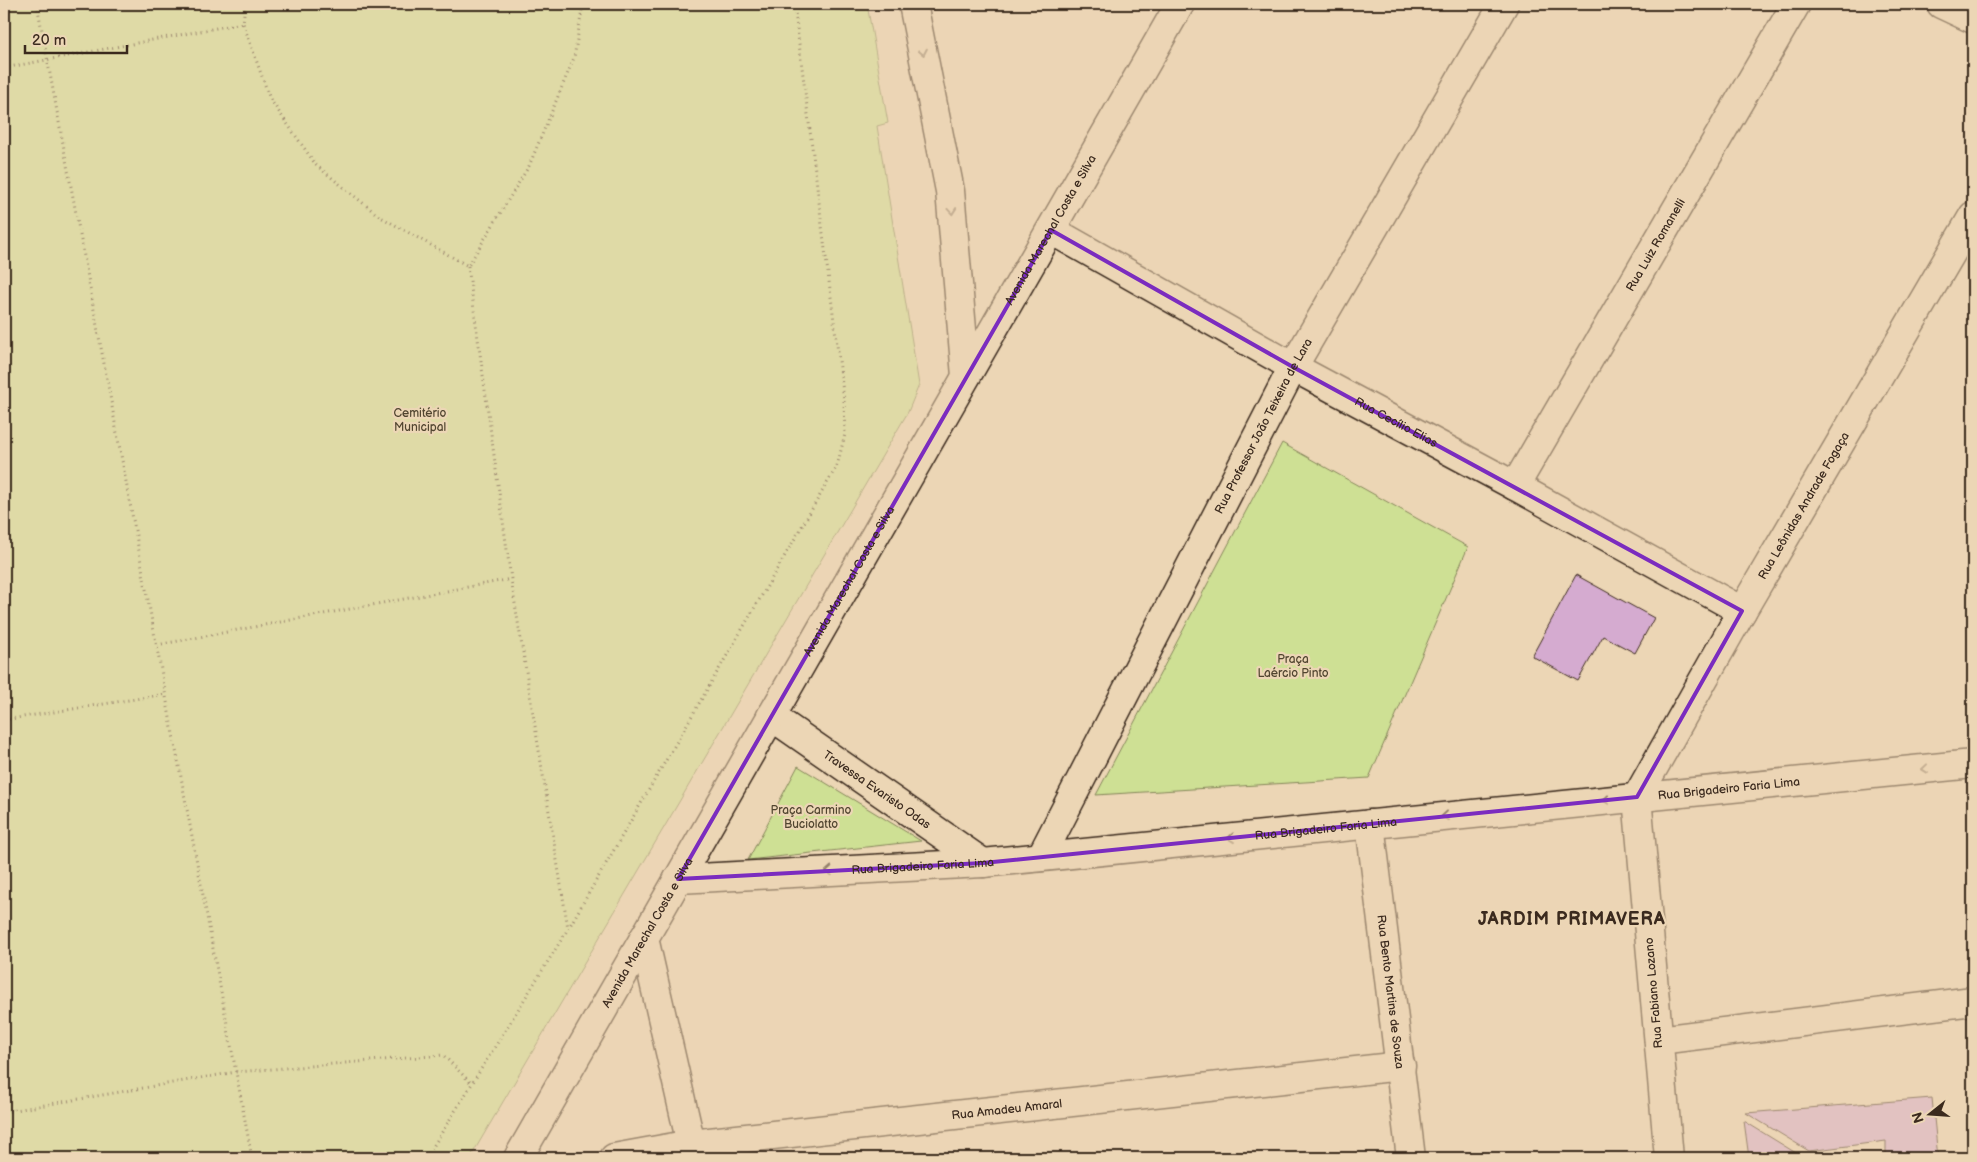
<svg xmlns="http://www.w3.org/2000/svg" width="1977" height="1162" font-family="'Balsamiq Sans',sans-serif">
<rect width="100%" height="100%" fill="#ecd6b5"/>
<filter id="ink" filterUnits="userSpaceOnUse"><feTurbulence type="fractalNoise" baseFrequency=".02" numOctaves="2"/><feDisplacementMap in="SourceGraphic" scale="10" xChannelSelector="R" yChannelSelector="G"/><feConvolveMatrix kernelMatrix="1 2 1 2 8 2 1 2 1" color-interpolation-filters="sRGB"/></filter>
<g filter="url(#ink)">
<g fill="#cee094" stroke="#848559">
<path d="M4 4H867L888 123 877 126 919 385 908 412 470 1158H4Z"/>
<path d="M1282 443 1468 547 1369 778 1096 795Z"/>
<path d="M798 766 921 841 748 860Z"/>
</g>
<g fill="#d5abd0" stroke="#3b2a1e">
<path d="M1576 575 1654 618 1635 653 1603 636 1578 681 1532 656Z"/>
<path d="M1932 1098 1938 1158H1886V1141L1809 1151 1746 1113Z"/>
<path d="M1744 1121 1804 1158H1749Z"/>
</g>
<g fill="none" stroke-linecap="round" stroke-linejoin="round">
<defs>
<g id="street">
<path d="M913 4 950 191 966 376"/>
<path id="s1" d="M1051 230 1293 367 1515 486 1742 611"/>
<path id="s2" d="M1515 486 1796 4"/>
<path id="s3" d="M771 716 983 863"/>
<path id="s4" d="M1370 824 1411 1158"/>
<path id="s5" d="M1041 857 1293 367 1504 4"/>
<path id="s6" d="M678 879 983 863 1973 764"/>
<path d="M644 938 691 1144"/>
<path d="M1659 1040 1973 1001"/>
<path id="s7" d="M614 1158 691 1144 1401 1066"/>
<path id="s8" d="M1669 1158 1637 797 1742 611 1973 216"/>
</g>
<g id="secondary">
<path d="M1941 4 1973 19"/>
<path id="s9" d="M518 1158 1180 4"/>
</g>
</defs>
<use href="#street" stroke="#3b2a1e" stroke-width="31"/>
<use href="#secondary" stroke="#3b2a1e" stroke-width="31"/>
<g stroke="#3b2a1e" stroke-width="3" stroke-dasharray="1 4" stroke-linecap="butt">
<path d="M37 4 252 1158"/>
<path d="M245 4 243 23 270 99 316 165 379 216 468 266 529 166 574 58 583 4"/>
<path d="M4 68 243 23"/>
<path d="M468 266 511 579 568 928"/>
<path d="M157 645 511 579"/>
<path d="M4 720 166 694"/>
<path d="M4 1112 236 1072 443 1055 471 1083"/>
<path d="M426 1158 568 929 837 466 845 434 844 400 794 4"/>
</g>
<use href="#street" stroke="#ecd6b5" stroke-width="28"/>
<use href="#secondary" stroke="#ecd6b5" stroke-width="28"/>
</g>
<defs><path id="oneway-chevron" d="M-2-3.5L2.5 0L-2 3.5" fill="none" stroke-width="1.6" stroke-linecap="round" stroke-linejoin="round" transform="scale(1.25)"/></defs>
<g stroke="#94806a">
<use href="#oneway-chevron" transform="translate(923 52) rotate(79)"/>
<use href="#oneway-chevron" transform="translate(952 211) rotate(85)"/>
<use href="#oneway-chevron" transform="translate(1925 769) rotate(174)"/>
<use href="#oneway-chevron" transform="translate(1606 800) rotate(174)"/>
<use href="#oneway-chevron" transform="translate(1445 816) rotate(174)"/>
<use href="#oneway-chevron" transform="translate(1231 838) rotate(174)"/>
<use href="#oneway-chevron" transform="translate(829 871) rotate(177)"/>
</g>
</g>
<path d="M0 0H1977V1162H0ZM1051 230 1293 367 1742 611 1637 797 983 863 678 879Z" fill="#ecd6b5" fill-opacity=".55" fill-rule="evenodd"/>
<path fill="none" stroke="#7b2cbf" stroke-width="4" stroke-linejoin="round" d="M1051 230 1293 367 1742 611 1637 797 983 863 678 879Z"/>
<g text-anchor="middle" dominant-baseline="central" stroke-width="4.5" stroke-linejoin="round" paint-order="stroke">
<g font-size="12" fill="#3b2a1e" stroke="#ecd6b5">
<text stroke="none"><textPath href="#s9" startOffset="1070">Avenida Marechal Costa e Silva</textPath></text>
<text stroke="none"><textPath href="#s2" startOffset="279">Rua Luiz Romanelli</textPath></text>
<text stroke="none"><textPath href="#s1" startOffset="395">Rua Cecílio Elias</textPath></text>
<text stroke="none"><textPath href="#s5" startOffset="485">Rua Professor João Teixeira de Lara</textPath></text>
<text stroke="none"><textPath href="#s8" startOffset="698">Rua Leônidas Andrade Fogaça</textPath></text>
<text stroke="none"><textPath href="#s9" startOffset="665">Avenida Marechal Costa e Silva</textPath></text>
<text stroke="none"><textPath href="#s6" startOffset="1055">Rua Brigadeiro Faria Lima</textPath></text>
<text stroke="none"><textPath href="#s3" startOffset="129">Travessa Evaristo Odas</textPath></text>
<text stroke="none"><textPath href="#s6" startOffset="650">Rua Brigadeiro Faria Lima</textPath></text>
<text stroke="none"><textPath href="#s6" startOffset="245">Rua Brigadeiro Faria Lima</textPath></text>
<text stroke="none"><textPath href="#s9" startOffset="260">Avenida Marechal Costa e Silva</textPath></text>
<text stroke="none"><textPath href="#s4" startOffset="169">Rua Bento Martins de Souza</textPath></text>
<text transform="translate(1654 993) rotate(-95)">Rua Fabiano Lozano</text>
<text stroke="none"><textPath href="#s7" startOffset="396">Rua Amadeu Amaral</textPath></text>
</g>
<g font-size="12" fill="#514530" stroke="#ecd6b5">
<text x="420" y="413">Cemitério<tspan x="420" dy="14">Municipal</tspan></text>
<text x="1293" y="659">Praça<tspan x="1293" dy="14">Laércio Pinto</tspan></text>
<text x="811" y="810">Praça Carmino<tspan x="811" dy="14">Buciolatto</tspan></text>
</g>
<g font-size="18" font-weight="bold" letter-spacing="1" fill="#3b2a1e" stroke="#ecd6b5">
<text x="1572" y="919">JARDIM PRIMAVERA</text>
</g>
</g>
<rect width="1977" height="1162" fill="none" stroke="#ecd6b5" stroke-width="20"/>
<rect x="10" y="10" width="1957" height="1142" fill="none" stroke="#3b2a1e" stroke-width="2" filter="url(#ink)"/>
<g transform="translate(1930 1114) rotate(253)" stroke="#ecd6b5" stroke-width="4" paint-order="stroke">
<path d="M0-4L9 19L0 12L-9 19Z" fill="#3b2a1e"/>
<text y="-8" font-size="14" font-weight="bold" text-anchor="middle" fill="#3b2a1e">N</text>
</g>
<path d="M25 45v8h102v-8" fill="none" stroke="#3b2a1e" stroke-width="2.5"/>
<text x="32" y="45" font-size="15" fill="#3b2a1e" stroke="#ecd6b5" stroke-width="4" paint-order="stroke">20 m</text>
</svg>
